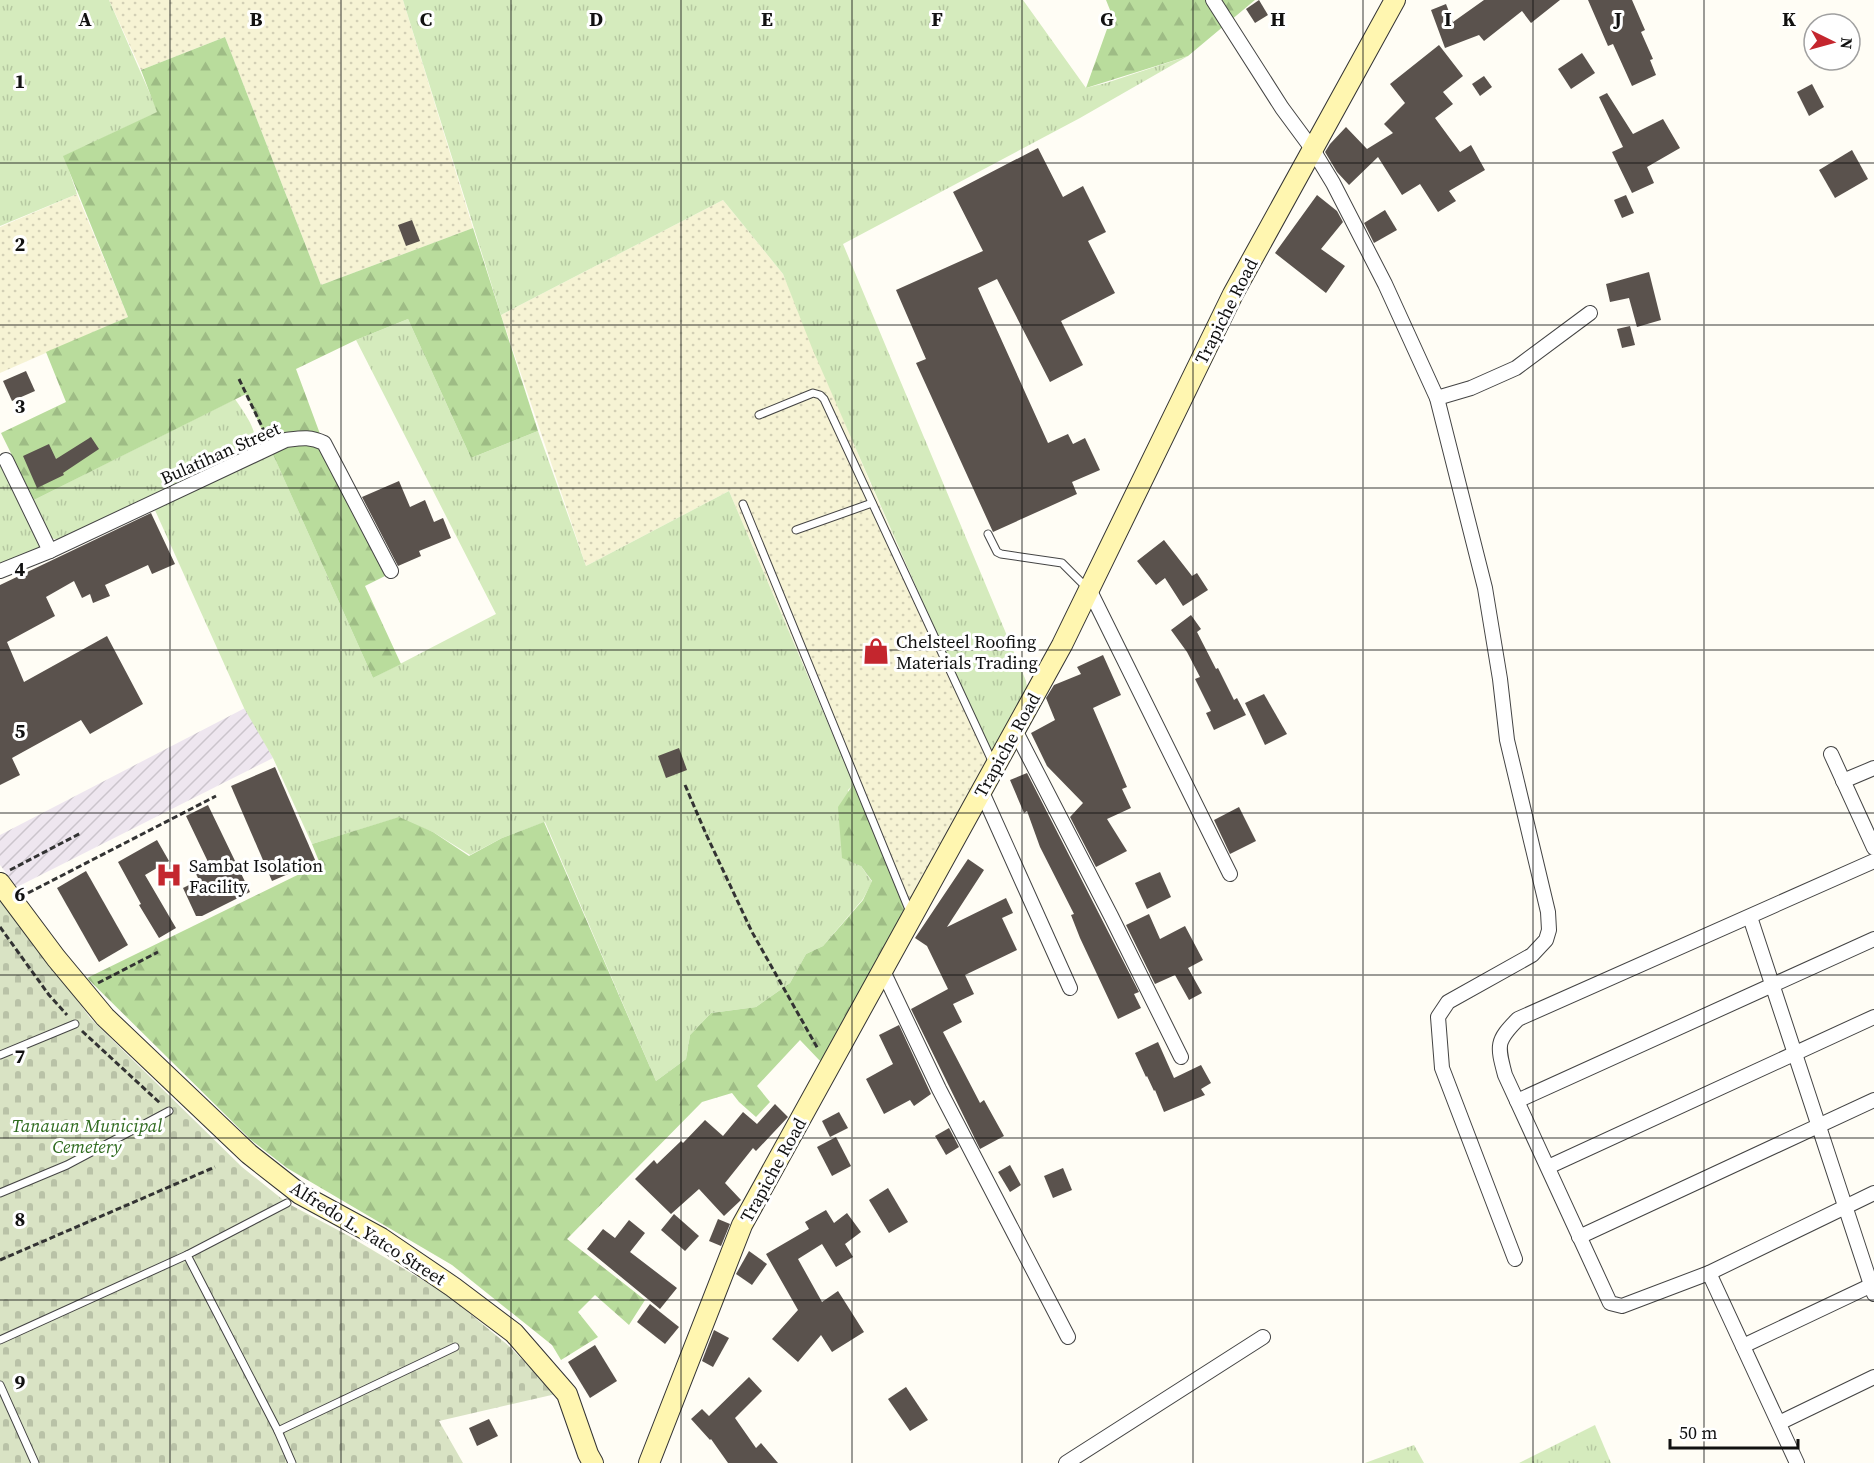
<svg xmlns="http://www.w3.org/2000/svg" width="1874" height="1463" font-family="'Source Serif 4',serif">
<defs>
<pattern id="industrial-furrows" width="10" height="10" patternUnits="userSpaceOnUse" patternTransform="scale(1.5)"><rect width="10" height="10" fill="#eee6ef"/><path d="M-1 1l2-2M0 10L10 0M9 11l2-2" fill="none" stroke="#cbc4cc"/></pattern>
<pattern id="farmland-dots" width="8" height="8" patternUnits="userSpaceOnUse" patternTransform="scale(1.5)"><rect width="8" height="8" fill="#f6f3d4"/><path d="M2 2h.1M6 6h.1" fill="none" stroke="#d2cfb5" stroke-width="1.8" stroke-linecap="round"/></pattern>
<pattern id="grass-tufts" width="24" height="20" patternUnits="userSpaceOnUse" patternTransform="scale(1.5)"><rect width="24" height="20" fill="#d5ebbd"/><path d="M3 7l-1-3M5 7V3M7 7l1-3M15 17l-1-3M17 17v-4M19 17l1-3" fill="none" stroke="#b6c8a1"/></pattern>
<pattern id="forest-firs" width="22" height="20" patternUnits="userSpaceOnUse" patternTransform="scale(1.5)"><rect width="22" height="20" fill="#b9dc9c"/><path d="M5 1l3.5 6h-7zM16 11l3.5 6h-7z" fill="#9ebc85"/></pattern>
<pattern id="cemetery-stones" width="16" height="16" patternUnits="userSpaceOnUse" patternTransform="scale(1.5)"><rect width="16" height="16" fill="#d9e3c4"/><path d="M2 7V4a2 2 0 0 1 4 0v3zM10 15v-3a2 2 0 0 1 4 0v3z" fill="#b9c2a7"/></pattern>
</defs>
<rect width="100%" height="100%" fill="#fffdf5"/>
<path fill="url(#industrial-furrows)" d="M245 708 273 758 17 887 0 865V835Z"/>
<g fill="url(#farmland-dots)">
<path d="M109 0H403L473 228 321 285 225 37 141 70Z"/>
<path d="M77 194 128 317 0 373V227Z"/>
<path d="M723 200 783 274 871 485 995 768 912 917 729 491 586 566 501 315Z"/>
</g>
<g fill="url(#grass-tufts)">
<path d="M0 0H109L158 112 64 156 77 194 0 226Z"/>
<path d="M403 0H1023L1086 88 1106 83 1188 56 1080 118 843 244 1026 681 1030 704 995 768 812 348 783 274 723 200 501 315Z"/>
<path d="M408 319 471 458 538 431 586 566 729 491 854 784 848 790 861 866 872 882 863 899 823 946 806 954 790 983 756 1007 711 1013 690 1035 686 1059 656 1081 545 822 502 838 470 855 433 832 397 818 312 844 273 758 244 708 154 508 272 452 373 678 496 614 356 340Z"/>
<path d="M235 399C243 411 261 434 253 446L61 539H54L49 536 34 500Z"/>
<path d="M0 465 40 547 0 564Z"/>
<path d="M1595 1425 1611 1463H1519Z"/>
<path d="M1414 1445 1424 1463H1365Z"/>
</g>
<g fill="url(#forest-firs)">
<path d="M1106 0H1255L1188 56 1086 88 1112 15Z"/>
<path d="M225 37 321 285 473 228 538 431 471 458 408 319 356 340 296 369 323 442 391 573 365 586 401 664 373 678 246 394 34 500 1 433 66 402 46 352 128 317 63 156 157 112 141 70Z"/>
<path d="M854 783 908 908 822 1063 800 1040 757 1086 770 1102 756 1117 739 1102 732 1093 702 1102 567 1239 645 1300 629 1325 595 1295 578 1312 598 1337 561 1360 552 1345 452 1265 287 1168 251 1140 87 978 320 864 312 844 399 817 433 832 469 856 502 838 544 822 656 1081 686 1059 690 1035 711 1013 756 1007 790 983 806 954 823 946 863 900 872 881 861 866 842 858 838 807Z"/>
</g>
<path fill="url(#cemetery-stones)" d="M0 897 91 1019 242 1167 287 1203 349 1236 446 1294 509 1346 556 1394 439 1421 463 1463H0Z"/>
<g fill="#5a524d">
<path d="M1259 0 1268 15 1255 23 1246 9Z"/>
<path d="M1484 0H1560L1531 23 1522 11 1484 41 1479 35 1445 48 1431 10 1446 4 1453 22Z"/>
<path d="M1588 0H1632L1645 30 1641 32 1653 59 1650 60 1656 75 1632 86 1613 44 1608 46Z"/>
<path d="M1439 45 1463 76 1443 92 1453 104 1435 118 1460 152 1471 145 1485 170 1449 191 1456 201 1438 212 1420 184 1402 195 1378 157 1349 185 1337 172 1325 152 1330 144 1346 127 1367 149 1393 133 1384 124 1405 103 1390 84Z"/>
<path d="M1582 53 1595 73 1571 89 1558 69Z"/>
<path d="M1484 76 1492 87 1480 96 1472 84Z"/>
<path d="M1812 84 1824 107 1809 116 1797 92Z"/>
<path d="M1607 93 1633 134 1663 119 1680 148 1647 167 1654 183 1632 193 1612 152 1623 147 1599 97Z"/>
<path d="M1038 148 1063 197 1083 186 1106 232 1088 241 1115 293 1061 321 1083 365 1050 382 997 279 978 288 1048 443 1068 434 1073 444 1085 438 1100 470 1072 482 1077 494 993 532 916 363 926 359 896 290 983 251 953 192Z"/>
<path d="M1852 150 1868 179 1835 198 1819 170Z"/>
<path d="M1317 195 1337 211 1343 222 1321 249 1345 266 1326 293 1275 253Z"/>
<path d="M1626 195 1634 213 1622 218 1614 200Z"/>
<path d="M1385 210 1397 230 1374 243 1364 223Z"/>
<path d="M412 220 420 241 406 246 398 225Z"/>
<path d="M1649 272 1661 320 1637 327 1629 298 1610 302 1606 284Z"/>
<path d="M1630 326 1635 345 1622 348 1617 329Z"/>
<path d="M26 371 35 391 12 401 3 381Z"/>
<path d="M91 437 99 449 63 473 64 475 37 488 23 456 49 444 56 459Z"/>
<path d="M399 481 410 507 425 500 434 522 443 518 451 538 419 551 421 556 398 566 362 497Z"/>
<path d="M151 513 175 564 152 574 148 565 105 585 110 596 93 603 90 594 82 598 74 581 46 597 55 616 7 642 24 682 107 636 143 704 90 734 81 720 12 758 20 775 0 785V585Z"/>
<path d="M1164 540 1192 576 1197 573 1208 590 1183 606 1165 578 1156 585 1137 561Z"/>
<path d="M1191 615 1201 629 1197 632 1216 669 1218 668 1234 700 1237 698 1246 715 1214 730 1206 713 1211 711 1195 679 1200 677 1187 652 1171 630Z"/>
<path d="M1103 655 1121 695 1093 708 1127 787 1122 789 1131 808 1107 819 1127 851 1096 867 1070 817 1083 803 1047 766 1031 733 1055 720 1046 698 1054 685 1081 674 1077 667Z"/>
<path d="M1264 694 1287 734 1265 745 1245 703Z"/>
<path d="M679 748 687 770 666 778 658 756Z"/>
<path d="M275 767 316 862 272 881 231 786Z"/>
<path d="M1027 773 1139 992 1134 994 1141 1008 1118 1019 1080 938 1071 915 1074 914 1040 847 1027 811 1024 813 1010 780Z"/>
<path d="M208 805 250 892 202 916H196L183 888 199 880 195 872 209 864 186 816Z"/>
<path d="M1239 807 1256 841 1230 854 1214 820Z"/>
<path d="M157 840 169 861 145 875 176 928 159 938 139 905 141 904 118 862Z"/>
<path d="M968 859 984 870 947 927 1006 898 1013 913 1002 918 1017 950 965 975 974 994 953 1004 962 1022 943 1032 980 1103 984 1100 1004 1136 980 1149 911 1009 948 989 927 946 915 938Z"/>
<path d="M86 871 128 945 99 962 57 888Z"/>
<path d="M1160 872 1171 897 1147 909 1135 883Z"/>
<path d="M1149 914 1160 939 1185 926 1203 960 1188 968 1202 993 1189 1000 1175 975 1155 984 1126 925Z"/>
<path d="M899 1025 931 1094 914 1106 910 1100 884 1114 866 1079 893 1064 879 1035Z"/>
<path d="M1158 1042 1174 1078 1201 1065 1211 1083 1201 1089 1205 1095 1164 1112 1155 1090 1154 1091 1147 1076 1146 1077 1135 1053Z"/>
<path d="M775 1104 788 1117 756 1151 753 1148 725 1183 741 1200 724 1216 699 1189 671 1214 635 1179 654 1160 657 1164 681 1141 683 1143 705 1120 723 1136 743 1112 757 1124Z"/>
<path d="M839 1112 848 1128 830 1137 822 1121Z"/>
<path d="M949 1128 959 1147 946 1155 935 1136Z"/>
<path d="M836 1137 851 1166 832 1176 817 1147Z"/>
<path d="M1010 1165 1021 1185 1010 1192 998 1172Z"/>
<path d="M1063 1168 1072 1190 1053 1198 1044 1176Z"/>
<path d="M888 1188 908 1222 889 1233 869 1200Z"/>
<path d="M826 1210 834 1223 847 1213 861 1232 845 1244 853 1257 836 1267 822 1244 798 1259 822 1302 838 1291 864 1332 832 1352 821 1335 798 1362 772 1339 798 1310 766 1254 809 1229 805 1222Z"/>
<path d="M674 1214 699 1236 685 1251 661 1230Z"/>
<path d="M718 1219 730 1224 721 1246 709 1241Z"/>
<path d="M629 1220 645 1233 630 1252 677 1288 660 1309 587 1249 603 1229 615 1238Z"/>
<path d="M749 1251 767 1264 752 1285 736 1274Z"/>
<path d="M650 1304 679 1327 665 1344 637 1322Z"/>
<path d="M714 1330 729 1338 713 1367 702 1361Z"/>
<path d="M595 1345 617 1381 590 1398 568 1362Z"/>
<path d="M749 1377 762 1391 735 1418 756 1448 761 1443 778 1463H728L711 1439 710 1440 691 1419 702 1409 709 1416Z"/>
<path d="M906 1387 928 1420 910 1431 888 1399Z"/>
<path d="M489 1419 498 1436 477 1446 469 1428Z"/>
</g>
<g fill="none" stroke-linecap="round" stroke-linejoin="round">
<defs>
<g id="lane">
<path d="M759 415 813 393 820 395 824 399 993 763"/>
<path d="M743 504 910 912"/>
<path d="M796 530 872 503"/>
<path d="M988 534 997 552 1001 554 1062 563 1087 588"/>
<path d="M0 1055 75 1024"/>
<path d="M0 1193 67 1165 169 1111"/>
<path d="M187 1255 278 1431 292 1463"/>
<path d="M0 1340 187 1255 287 1203"/>
<path d="M0 1385 35 1463"/>
<path d="M278 1431 455 1347"/>
</g>
<g id="street">
<path d="M1213 0 1282 108 1313 150 1333 183 1385 284 1437 398 1485 588 1500 679 1507 740 1548 912 1549 930 1546 940 1532 955 1448 1002 1438 1017 1442 1068 1515 1259"/>
<path d="M1437 398 1471 388 1516 368 1590 313"/>
<path d="M6 460 50 551"/>
<path d="M0 571 50 551 286 440C301 438 310 436 324 443L391 571"/>
<path d="M1089 589 1230 874"/>
<path d="M1015 730 1111 916 1181 1057"/>
<path d="M1831 754 1874 848"/>
<path d="M1843 781 1874 768"/>
<path d="M982 792 1070 988"/>
<path d="M1874 861 1518 1019C1496 1041 1497 1045 1505 1075L1610 1303 1622 1306 1709 1273 1874 1193"/>
<path d="M1750 917 1874 1294"/>
<path d="M883 971 939 1089 1068 1337"/>
<path d="M1517 1101 1874 939"/>
<path d="M1548 1167 1874 1017"/>
<path d="M1579 1237 1874 1100"/>
<path d="M1709 1273 1797 1463"/>
<path d="M1743 1346 1874 1284"/>
<path d="M1779 1423 1874 1377"/>
<path d="M1066 1463 1263 1337"/>
</g>
<g id="secondary">
<path d="M0 883 56 958 105 1017 249 1154 300 1194 381 1238 453 1287 514 1333 567 1394 588 1454 593 1463"/>
<path d="M649 1463 742 1225 1062 645 1233 294 1395 0"/>
</g>
</defs>
<use href="#lane" stroke="#444" stroke-width="9"/>
<use href="#street" stroke="#444" stroke-width="16"/>
<use href="#secondary" stroke="#333" stroke-width="22"/>
<g stroke="#333" stroke-width="3" stroke-dasharray="6 3" stroke-linecap="butt">
<path d="M239 379 266 435"/>
<path d="M685 785 706 834 752 932 818 1049"/>
<path d="M10 870 81 833"/>
<path d="M28 893 216 796"/>
<path d="M0 927 49 995 67 1015"/>
<path d="M98 983 158 952"/>
<path d="M82 1031 161 1104"/>
<path d="M0 1260 215 1167"/>
</g>
<use href="#lane" stroke="#fff" stroke-width="7"/>
<use href="#street" stroke="#fff" stroke-width="14"/>
<use href="#secondary" stroke="#fff6b0" stroke-width="20"/>
</g>
<path fill="none" stroke="#111" stroke-width="1.5" stroke-opacity="0.55" d="M170 0V1463M341 0V1463M511 0V1463M681 0V1463M852 0V1463M1022 0V1463M1193 0V1463M1363 0V1463M1533 0V1463M1704 0V1463M0 163H1874M0 325H1874M0 488H1874M0 650H1874M0 813H1874M0 975H1874M0 1138H1874M0 1300H1874"/>
<defs>
<symbol id="shop-bare" viewBox="-9 -9 18 18"><path d="M-5-2.5h2.3a2.7 3.5 0 0 1 5.4 0H5L5.5 6h-11ZM-1.5-2.5h3a1.5 2.3 0 0 0-3 0Z" fill="#c4262e" stroke="#fff" stroke-width="2.5" paint-order="stroke"/></symbol>
<symbol id="hospital-bare" viewBox="-9 -9 18 18"><path d="M-5-5h3v3.5h4V-5h3V5h-3V1.5h-4V5h-3Z" fill="#c4262e" stroke="#fff" stroke-width="2.5" paint-order="stroke"/></symbol>
</defs>
<g fill-rule="evenodd">
<use href="#shop-bare" x="857" y="632" width="38" height="38"/>
<use href="#hospital-bare" x="150" y="856" width="38" height="38"/>
</g>
<g text-anchor="middle" dominant-baseline="central" stroke-width="6" stroke-linejoin="round" paint-order="stroke">
<g font-size="18" fill="#111" stroke="#fff">
<text transform="translate(1226 311) rotate(-63)">Trapiche Road</text>
<text transform="translate(220 453) rotate(-24)">Bulatihan Street</text>
<text transform="translate(1007 745) rotate(-61)">Trapiche Road</text>
<text transform="translate(773 1170) rotate(-61)">Trapiche Road</text>
<text transform="translate(368 1233) rotate(32)">Alfredo L. Yatco Street</text>
</g>
<g font-size="18" fill="#111" stroke="#fff" text-anchor="start">
<text x="896" y="641">Chelsteel Roofing<tspan x="896" dy="21">Materials Trading</tspan></text>
<text x="189" y="865">Sambat Isolation<tspan x="189" dy="21">Facility</tspan></text>
</g>
<g font-size="18" font-style="italic" fill="#2f6b1f" stroke="#fff">
<text x="87" y="1125">Tanauan Municipal<tspan x="87" dy="21">Cemetery</tspan></text>
</g>
</g>
<g font-size="20" text-anchor="middle" font-weight="bold" fill="#111" stroke="#fff" stroke-width="6" stroke-linejoin="round" paint-order="stroke">
<text x="85" y="26">A</text>
<text x="256" y="26">B</text>
<text x="426" y="26">C</text>
<text x="596" y="26">D</text>
<text x="767" y="26">E</text>
<text x="937" y="26">F</text>
<text x="1107" y="26">G</text>
<text x="1278" y="26">H</text>
<text x="1448" y="26">I</text>
<text x="1618" y="26">J</text>
<text x="1789" y="26">K</text>
<text x="20" y="88">1</text>
<text x="20" y="251">2</text>
<text x="20" y="413">3</text>
<text x="20" y="576">4</text>
<text x="20" y="738">5</text>
<text x="20" y="901">6</text>
<text x="20" y="1063">7</text>
<text x="20" y="1226">8</text>
<text x="20" y="1389">9</text>
</g>
<g transform="translate(1832 42) rotate(95)"><circle r="28" fill="#ffffff" stroke="#a0a0a0" stroke-width="1.5"/>
<path d="M0-4.5L10 22L0 15L-10 22Z" fill="#c4262e"/>
<text y="-9" font-size="16" font-weight="bold" text-anchor="middle" fill="#111111">N</text>
</g>
<path d="M1670 1439v9h128v-9" fill="none" stroke="#111111" stroke-width="3"/>
<text x="1679" y="1439" font-size="18" fill="#111111" stroke="#ffffff" stroke-width="4.5" paint-order="stroke">50 m</text>
</svg>
